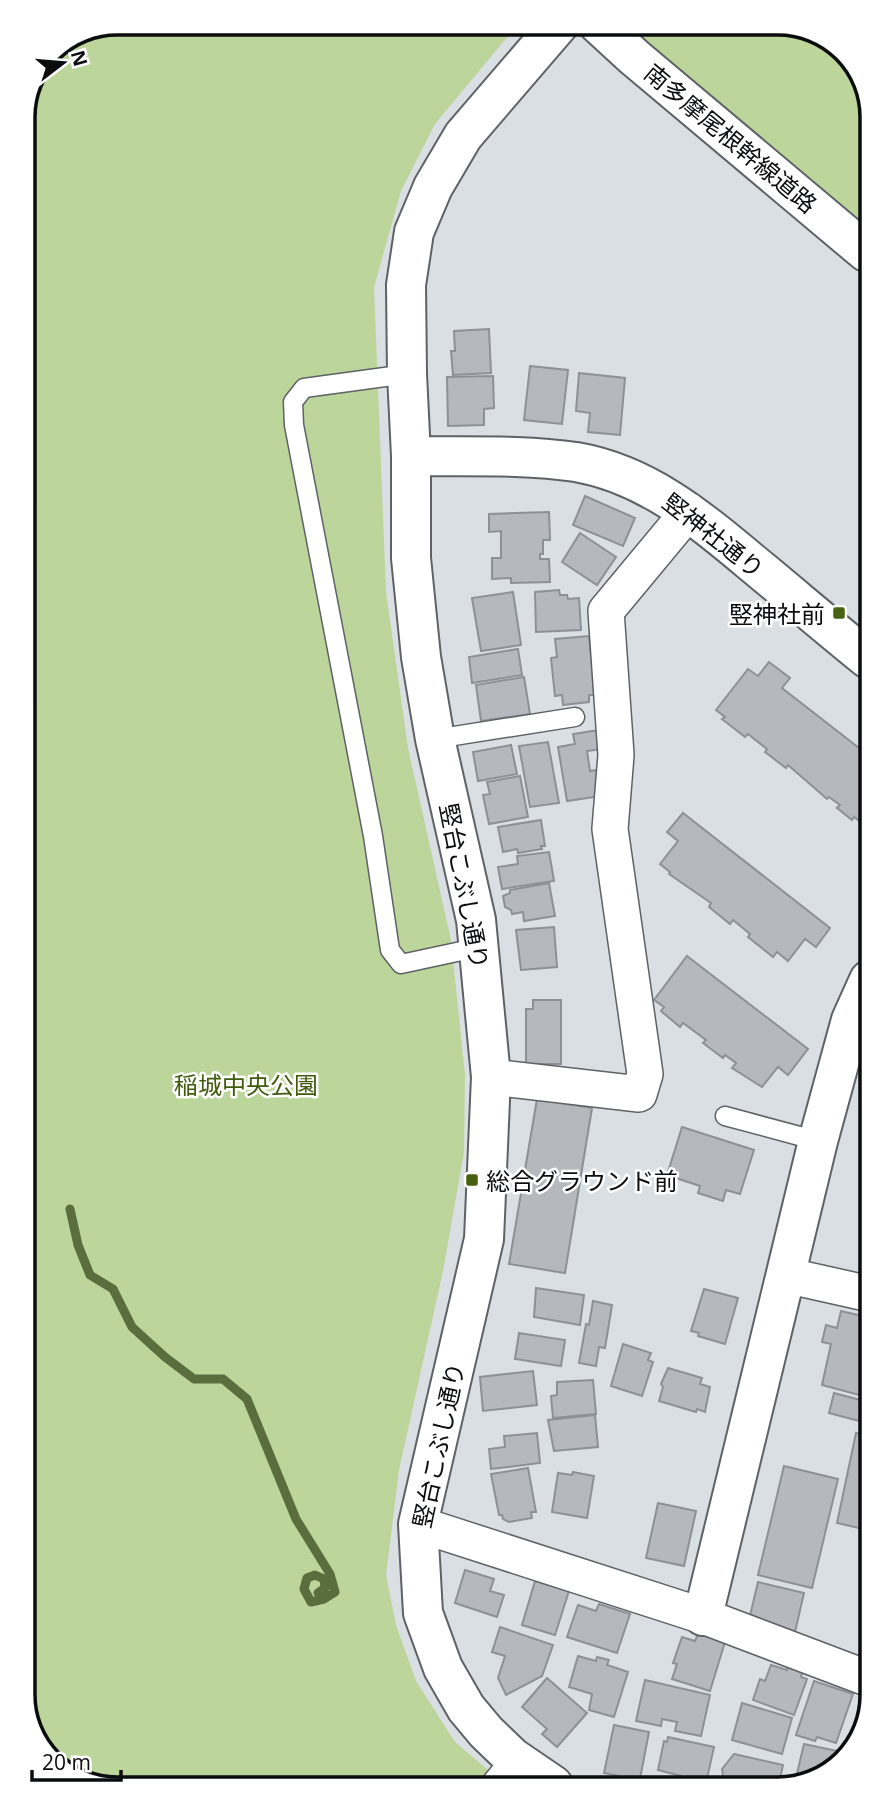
<svg xmlns="http://www.w3.org/2000/svg" width="895" height="1812" font-family="'Open Sans','Noto Sans JP',sans-serif">
<rect width="100%" height="100%" fill="#dadfe4"/>
<g fill="#bcd59a">
<path d="M118 23H519L435 124 401 191 374 287 386 592 408 748 451 940 465 1075 464 1152 443 1271 399 1470 386 1575 396 1625 416 1681 455 1742 506 1785 111 1789 60 1770 30 1730 23 112 51 50Z"/>
<path d="M650 23H784L835 42 865 82 866 227 639 35Z"/>
</g>
<g fill="none" stroke-linecap="round" stroke-linejoin="round">
<path stroke="#596d3d" stroke-width="9" d="M70 1209 78 1245 90 1275 113 1289 132 1327 165 1357 194 1379H223L247 1399 296 1519 330 1574 335 1592 324 1599 311 1602 304 1589 307 1578 315 1575 324 1579 325 1588 318 1593"/>
</g>
<g fill="#b5b9be" stroke="#8d9196" stroke-width="2">
<path d="M489 329 491 373 453 375 451 351H455L454 331Z"/>
<path d="M530 366 568 370 562 424 524 420Z"/>
<path d="M579 373 625 378 620 435 588 432 590 413 576 411Z"/>
<path d="M493 376 494 408 484 409V425L448 426 447 377Z"/>
<path d="M585 496 635 518 623 546 573 525Z"/>
<path d="M549 512 550 540H543V554H540V559H549L550 582 511 583V578L492 579V558H501V531L489 532V514Z"/>
<path d="M580 533 616 557 597 585 562 562Z"/>
<path d="M559 590 560 595H567L568 599 579 598 581 630 536 632 535 592Z"/>
<path d="M513 592 521 645 481 651 472 598Z"/>
<path d="M589 636 595 695H589V702L563 705 562 695 555 696 551 658 557 657 555 639Z"/>
<path d="M518 649 522 675 472 683 469 657Z"/>
<path d="M769 662 790 678 782 688 868 755V823L866 826 854 817 852 820 837 808 840 805 829 797 827 799 788 765 786 768 765 752 767 749 748 734 745 737 722 719 725 717 716 710 748 669 758 676Z"/>
<path d="M524 677 530 714 481 721 476 685Z"/>
<path d="M599 730 602 749 587 751 590 771 597 770 601 796 567 801 558 747 575 744 573 734Z"/>
<path d="M548 742 559 803 530 807 519 746Z"/>
<path d="M511 745 517 774 478 781 473 752Z"/>
<path d="M520 776 528 817 489 824 483 795 490 794 487 782Z"/>
<path d="M683 813 830 928 816 947 805 939 788 961 777 952 773 957 748 937 750 934 733 920 730 924 709 907 711 903 669 874 670 872 660 864 678 841 667 832Z"/>
<path d="M541 820 545 846H541L542 849 518 853 517 849 503 852 498 827Z"/>
<path d="M549 852 554 881 502 889 498 867 518 864 517 856Z"/>
<path d="M549 883 555 916 524 921 523 912 512 914 511 910 505 907 503 896 510 893V890Z"/>
<path d="M554 927 557 967 521 970 516 930Z"/>
<path d="M687 956 808 1049 788 1075 778 1067 762 1087 732 1068 736 1063 725 1055 723 1058 703 1043 706 1040 683 1023 680 1027 661 1011 664 1007 654 1000Z"/>
<path d="M533 1000H561V1064H526V1009H533Z"/>
<path d="M537 1099 592 1108 565 1273 509 1264Z"/>
<path d="M682 1127 754 1150 740 1194 726 1190 723 1201 698 1193 700 1186 667 1175Z"/>
<path d="M536 1288 584 1295 580 1325 534 1317Z"/>
<path d="M704 1289 738 1298 725 1344 698 1336 699 1333 691 1331Z"/>
<path d="M593 1301 612 1305 605 1348 599 1347 596 1366 579 1363 586 1324 589 1325Z"/>
<path d="M841 1311 871 1318V1381L867 1397 822 1385 831 1344 822 1342 826 1325 837 1328Z"/>
<path d="M519 1333 565 1340 561 1366 515 1359Z"/>
<path d="M623 1344 651 1353 648 1360 653 1362 642 1396 611 1386Z"/>
<path d="M668 1368 702 1378 700 1384 710 1387 705 1412 697 1409 696 1412 659 1401 663 1387 661 1384Z"/>
<path d="M533 1371 537 1405 483 1411 480 1377Z"/>
<path d="M593 1380 596 1414 553 1418 551 1396 557 1395V1382Z"/>
<path d="M834 1393 868 1402 863 1422 829 1413Z"/>
<path d="M595 1415 598 1447 554 1451 548 1420Z"/>
<path d="M537 1433 540 1463 491 1469 489 1449 505 1447 504 1436Z"/>
<path d="M856 1433 871 1437 872 1531 837 1523Z"/>
<path d="M784 1466 838 1479 812 1588 758 1575Z"/>
<path d="M528 1468 536 1512H531L532 1518 509 1522 503 1519 502 1515H499L491 1474Z"/>
<path d="M573 1472 594 1476 587 1518 552 1512 558 1473 572 1475Z"/>
<path d="M658 1503 696 1511 684 1566 646 1558Z"/>
<path d="M465 1570 494 1579 490 1591 504 1595 497 1617 455 1603Z"/>
<path d="M535 1581 569 1591 555 1635 522 1625Z"/>
<path d="M758 1582 804 1593 795 1632 749 1620Z"/>
<path d="M599 1604 630 1614 617 1653 567 1637 578 1605 596 1611Z"/>
<path d="M500 1627 553 1645 542 1676 506 1695 498 1678 505 1656 492 1652Z"/>
<path d="M698 1634 725 1642 710 1691 672 1679 677 1664 673 1663 682 1637 695 1641Z"/>
<path d="M578 1656 596 1661 597 1657 609 1660 607 1665 628 1672 614 1717 589 1710 592 1694 569 1687Z"/>
<path d="M771 1665 787 1670 788 1665 803 1670 801 1677 807 1679 794 1715 753 1700 760 1679 765 1681Z"/>
<path d="M547 1678 587 1713 557 1747 542 1734 547 1729 522 1707Z"/>
<path d="M645 1680 710 1695 701 1736 675 1731 677 1722 662 1719 661 1726 636 1721Z"/>
<path d="M814 1681 853 1694 836 1743 817 1737 815 1741 796 1735Z"/>
<path d="M742 1703 792 1718 782 1754 732 1740Z"/>
<path d="M614 1725 649 1732 639 1784 618 1783 619 1776 604 1773Z"/>
<path d="M668 1737 714 1747 706 1783 680 1780 681 1776 658 1770 664 1741 667 1742Z"/>
<path d="M804 1744 842 1752 840 1761 813 1782H795Z"/>
<path d="M734 1754 783 1765 779 1783H724L722 1769Z"/>
</g>
<g fill="none" stroke-linecap="round" stroke-linejoin="round">
<defs>
<g id="lane">
<path d="M407 374 304 388 293 402 294 425 373 836 390 950 401 964 480 947"/>
<path d="M435 739 575 717"/>
<path d="M725 1116 818 1141"/>
<path d="M489 1785 512 1757"/>
</g>
<g id="street">
<path d="M491 1077 639 1094 645 1074 610 829 616 755 606 611 689 511"/>
<path d="M785 1275 870 1294"/>
<path d="M418 1524 703 1616 872 1680"/>
</g>
<g id="secondary">
<path d="M411 456C466 457 522 454 576 462 651 475 705 524 762 571 797 600 832 630 868 659"/>
<path d="M703 1616 818 1141 851 1020 869 980"/>
<path d="M553 1785 512 1757 486 1732 466 1708 443 1668 423 1613 418 1524 484 1239 491 1077 476 920 435 739 421 657 411 558V456L407 374 406 285 414 232 433 187 463 136 560 23"/>
</g>
<path id="primary" d="M597 23 634 57 866 252"/>
</defs>
<use href="#lane" stroke="#5e6266" stroke-width="21"/>
<use href="#street" stroke="#5e6266" stroke-width="38"/>
<use href="#secondary" stroke="#5e6266" stroke-width="42"/>
<use href="#primary" stroke="#5e6266" stroke-width="42"/>
<use href="#lane" stroke="#fff" stroke-width="18"/>
<use href="#street" stroke="#fff" stroke-width="35"/>
<use href="#secondary" stroke="#fff" stroke-width="38"/>
<use href="#primary" stroke="#fff" stroke-width="38"/>
</g>
<g fill="#466110" stroke="#fff" stroke-width="2.5">
<rect x="832" y="606" width="14" height="14" rx="3.5"/>
<rect x="465" y="1173" width="14" height="14" rx="3.5"/>
</g>
<g text-anchor="middle" dominant-baseline="central" stroke-width="5" stroke-linejoin="round" paint-order="stroke">
<g font-size="24" fill="#0b0c0e" stroke="#fff">
<text transform="translate(731 138) rotate(40)">南多摩尾根幹線道路</text>
<text transform="translate(714 535) rotate(38)">竪神社通り</text>
<text transform="translate(465 886) rotate(79)">竪台こぶし通り</text>
<text transform="translate(438 1445) rotate(-78)">竪台こぶし通り</text>
</g>
<g font-size="24" fill="#0b0c0e" stroke="#fff" text-anchor="end">
<text x="825" y="613">竪神社前</text>
<text x="486" y="1180" text-anchor="start">総合グラウンド前</text>
</g>
<g font-size="24" fill="#415a0e" stroke="#fff">
<text x="246" y="1084">稲城中央公園</text>
</g>
</g>
<path d="M0 0H895V1812H0ZM117 35H778A82 82 0 0 1 860 117V1695A82 82 0 0 1 778 1777H117A82 82 0 0 1 35 1695V117A82 82 0 0 1 117 35Z" fill="#fff" fill-rule="evenodd"/>
<path fill="none" stroke="#0b0c0e" stroke-width="3.5" d="M117 35H778A82 82 0 0 1 860 117V1695A82 82 0 0 1 778 1777H117A82 82 0 0 1 35 1695V117A82 82 0 0 1 117 35Z"/>
<g transform="translate(63 63) rotate(74)" stroke="#ffffff" stroke-width="5" paint-order="stroke">
<path d="M0-5L12 26L0 18L-12 26Z" fill="#0b0c0e"/>
<text y="-10" font-size="19" font-weight="bold" text-anchor="middle" fill="#0b0c0e">N</text>
</g>
<path d="M32 1770v10h89v-10" fill="none" stroke="#0b0c0e" stroke-width="3.5"/>
<text x="42" y="1770" font-size="21" fill="#0b0c0e" stroke="#ffffff" stroke-width="5" paint-order="stroke">20 m</text>
</svg>
